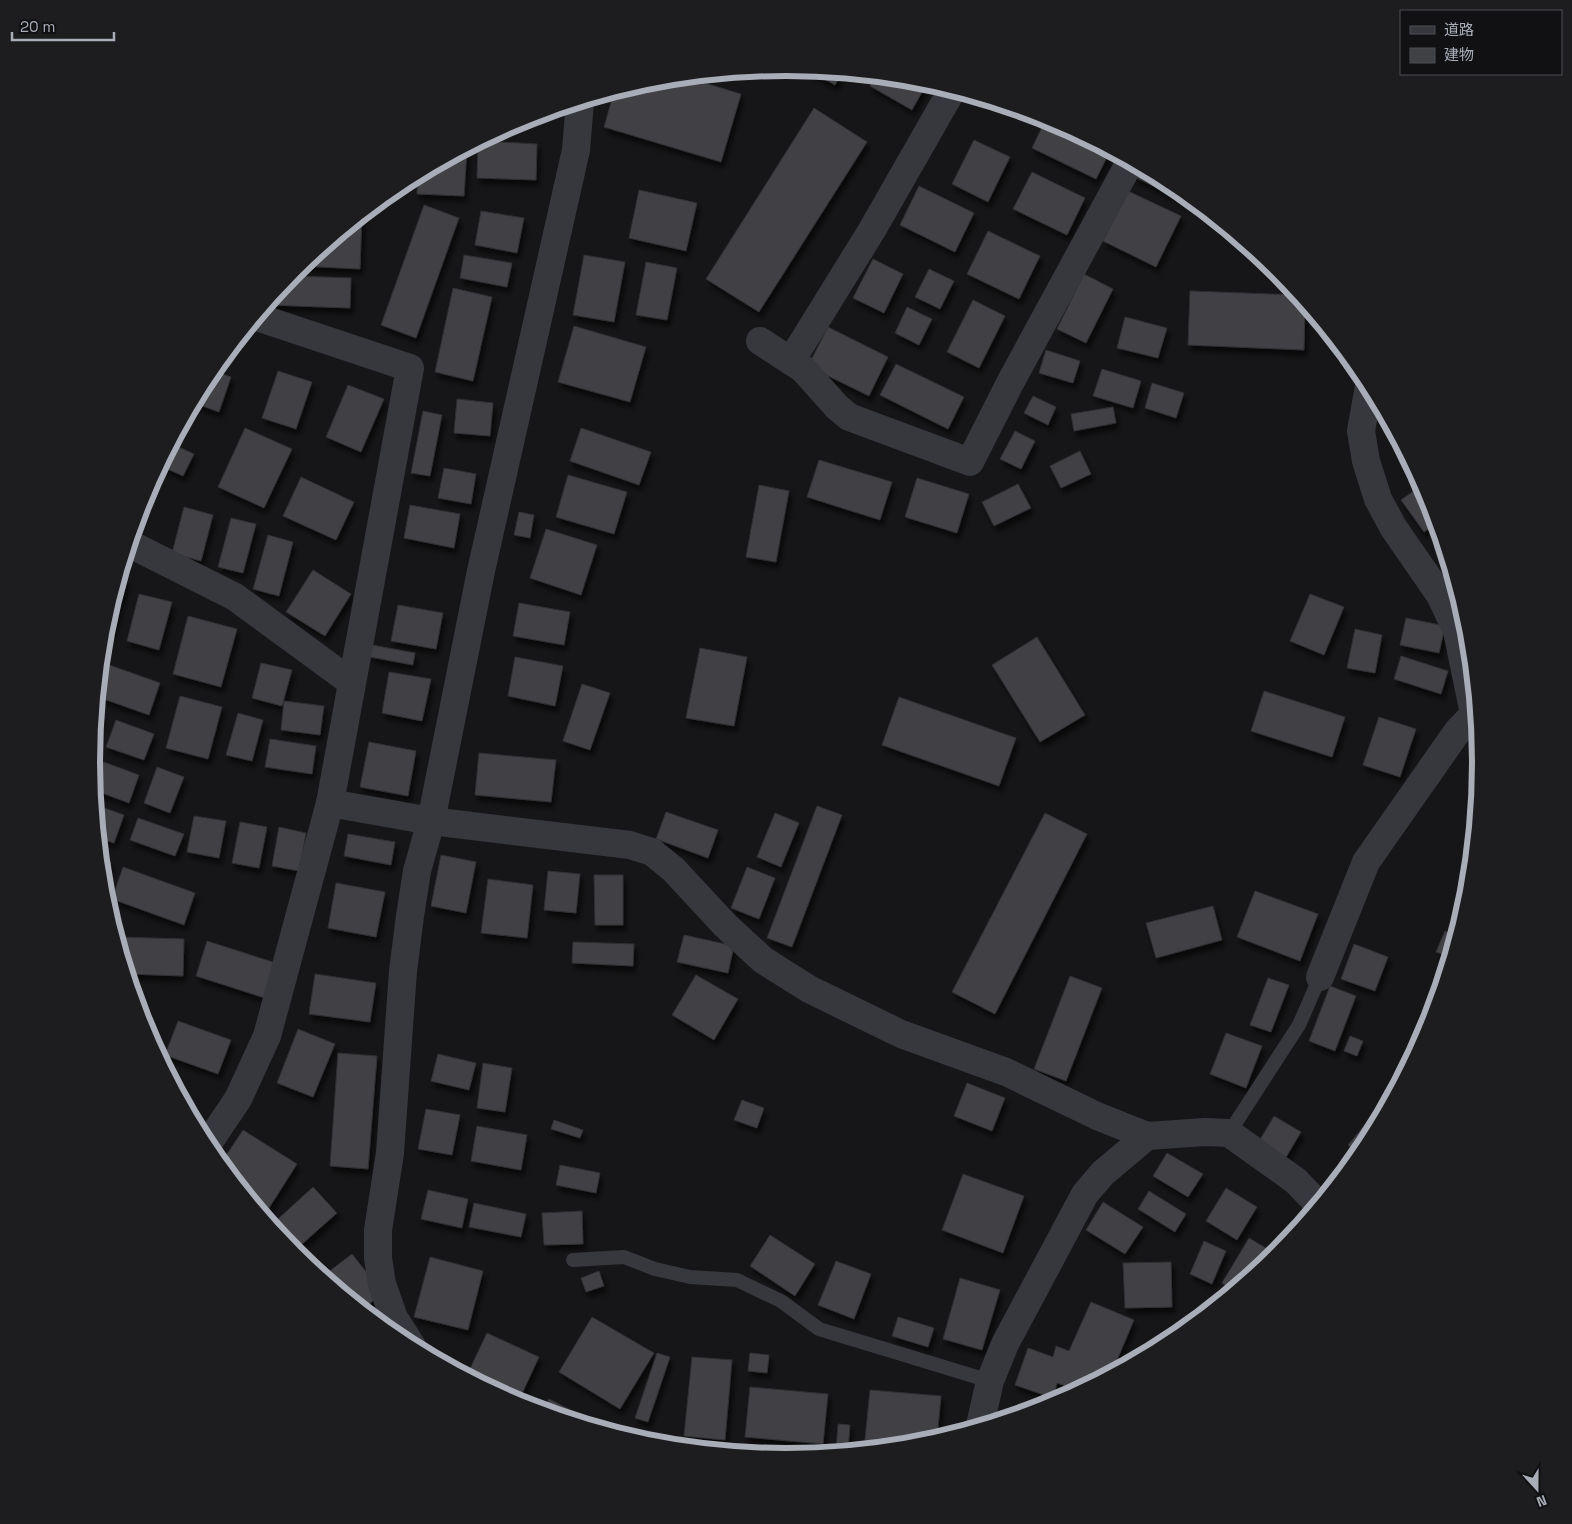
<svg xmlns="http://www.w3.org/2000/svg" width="1572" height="1524" font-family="'Space Grotesk','Noto Sans JP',sans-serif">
<defs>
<filter id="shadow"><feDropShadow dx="3" dy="5.5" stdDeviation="2.5" flood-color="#0009"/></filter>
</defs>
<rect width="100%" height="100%" fill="#161618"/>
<g fill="#404145" stroke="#303034" filter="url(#shadow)">
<path d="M806 69 842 73 835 85Z"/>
<path d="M875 76 922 81 927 83 912 110 870 86Z"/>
<path d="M685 77 741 94 721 162 604 127 614 92 651 81Z"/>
<path d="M814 108 867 142 759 312 706 279Z"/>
<path d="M1046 119 1110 151 1096 179 1032 148Z"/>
<path d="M974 140 1010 157 988 202 952 184Z"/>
<path d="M481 141 537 144 536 180 477 178 478 143Z"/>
<path d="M467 149 464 196 417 194 418 175Z"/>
<path d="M1140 168 1172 185 1195 204 1194 206 1135 177Z"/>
<path d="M1032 172 1085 198 1067 235 1013 209Z"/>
<path d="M919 186 974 213 955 252 900 225Z"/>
<path d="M639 190 697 203 686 251 629 238Z"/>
<path d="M1128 191 1181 216 1156 267 1103 241Z"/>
<path d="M424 205 459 218 416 338 381 325Z"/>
<path d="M481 211 524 218 517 253 475 245Z"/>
<path d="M362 216 360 269 301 266Z"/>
<path d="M988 231 1040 256 1019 299 967 274Z"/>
<path d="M464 255 512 263 507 287 460 278Z"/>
<path d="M584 255 625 262 614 322 573 315Z"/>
<path d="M873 259 903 274 884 313 853 298Z"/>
<path d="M646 262 677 268 667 320 636 315Z"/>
<path d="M929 269 954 281 940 309 915 297Z"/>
<path d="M1084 274 1113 289 1086 343 1057 329Z"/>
<path d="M291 276 351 278 350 308 269 305Z"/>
<path d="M453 288 492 297 473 381 435 372Z"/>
<path d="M1190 291 1297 295 1305 305 1304 350 1188 345Z"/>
<path d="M973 300 1005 316 979 368 947 352Z"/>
<path d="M907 307 932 319 919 345 895 333Z"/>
<path d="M1125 317 1167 328 1158 358 1117 348Z"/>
<path d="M574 326 646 347 630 402 558 382Z"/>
<path d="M828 327 888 357 869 396 808 366Z"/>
<path d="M1046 350 1080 361 1073 383 1039 373Z"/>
<path d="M896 364 964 397 948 429 880 395Z"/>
<path d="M1102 369 1141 381 1133 408 1093 396Z"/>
<path d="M213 371 231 377 219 412 194 403Z"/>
<path d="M278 371 312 382 296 429 262 418Z"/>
<path d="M1152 383 1184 393 1176 418 1145 408Z"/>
<path d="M348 385 384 399 361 452 326 437Z"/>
<path d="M1033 396 1056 407 1048 425 1024 413Z"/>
<path d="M457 399 493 403 490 436 454 433Z"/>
<path d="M1113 407 1116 423 1074 431 1071 414Z"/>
<path d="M423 411 442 415 430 476 411 473Z"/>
<path d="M245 428 292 449 264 508 218 487Z"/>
<path d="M581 428 651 452 639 485 570 461Z"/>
<path d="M1015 431 1035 441 1021 469 1000 459Z"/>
<path d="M172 444 194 454 183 476 161 466Z"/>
<path d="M1080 451 1091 474 1061 488 1050 466Z"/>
<path d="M819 460 892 482 880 520 807 497Z"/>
<path d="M444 468 476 474 471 504 438 498Z"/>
<path d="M568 475 627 492 614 534 556 517Z"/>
<path d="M301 477 354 502 336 540 283 516Z"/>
<path d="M917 478 969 494 957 533 905 517Z"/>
<path d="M1018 484 1031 508 994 526 982 502Z"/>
<path d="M759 485 789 491 776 562 746 557Z"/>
<path d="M1422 485 1436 524 1424 532 1401 500Z"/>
<path d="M410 505 460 514 454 548 404 538Z"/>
<path d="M184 507 213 515 201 561 172 553Z"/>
<path d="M519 512 534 515 530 538 514 535Z"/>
<path d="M231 518 256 524 243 573 218 567Z"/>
<path d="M546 529 597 545 581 595 530 578Z"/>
<path d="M268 535 293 542 279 596 253 589Z"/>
<path d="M313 570 351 594 325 636 286 612Z"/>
<path d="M120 578 127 580 112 634 104 632 105 626Z"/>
<path d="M139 594 172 602 159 650 127 641Z"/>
<path d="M1310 594 1344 607 1324 655 1290 641Z"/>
<path d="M519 603 570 612 564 645 513 636Z"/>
<path d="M398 605 443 613 436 649 391 641Z"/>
<path d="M188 616 237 629 221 687 173 674Z"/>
<path d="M1406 618 1445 626 1439 653 1400 645Z"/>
<path d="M1355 629 1382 635 1375 673 1347 668Z"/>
<path d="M1037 637 1085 715 1040 742 992 665Z"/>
<path d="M372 645 415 653 413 665 370 657Z"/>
<path d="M700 648 747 657 734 726 686 718Z"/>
<path d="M1401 656 1448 671 1441 694 1394 679Z"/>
<path d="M515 657 563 666 555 706 508 696Z"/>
<path d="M101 662 160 683 149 715 98 697Z"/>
<path d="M261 663 292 670 282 706 252 698Z"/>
<path d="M389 672 431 679 422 721 382 713Z"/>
<path d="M582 684 610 693 590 750 563 741Z"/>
<path d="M1264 691 1345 717 1332 757 1251 731Z"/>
<path d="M180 696 222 707 208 759 166 748Z"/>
<path d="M899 697 1016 738 999 786 882 745Z"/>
<path d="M284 701 324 706 320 735 281 730Z"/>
<path d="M96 713 102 715 94 736Z"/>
<path d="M238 713 263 720 252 761 226 755Z"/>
<path d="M1379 717 1416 729 1400 777 1363 765Z"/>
<path d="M116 720 154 734 144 760 106 747Z"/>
<path d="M270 739 316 746 312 774 265 767Z"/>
<path d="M369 742 416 751 408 796 360 787Z"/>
<path d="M479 753 556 760 551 802 475 795Z"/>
<path d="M101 761 139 775 129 803 94 790 93 782Z"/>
<path d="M157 767 184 777 170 813 144 803Z"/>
<path d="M96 805 124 815 114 843 99 838Z"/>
<path d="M817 806 842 815 792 947 767 938Z"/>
<path d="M666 812 718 830 708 858 656 839Z"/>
<path d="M775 813 799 823 781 867 757 857Z"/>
<path d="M1045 813 1087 834 995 1014 952 992Z"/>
<path d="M194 816 226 821 219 858 187 852Z"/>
<path d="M138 818 184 834 175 856 130 840Z"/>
<path d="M240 822 267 827 259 868 232 863Z"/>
<path d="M279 827 306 833 299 871 272 866Z"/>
<path d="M348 834 395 842 391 865 344 856Z"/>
<path d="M441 855 476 862 466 913 431 906Z"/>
<path d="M101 859 111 863 103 884Z"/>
<path d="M123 867 195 893 184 925 112 899Z"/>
<path d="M747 867 775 878 759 919 731 908Z"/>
<path d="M548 871 580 874 576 913 544 910Z"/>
<path d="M594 875H623V925H595Z"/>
<path d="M488 879 533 885 527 938 481 933Z"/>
<path d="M336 883 385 892 376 937 328 928Z"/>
<path d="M1255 891 1318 914 1300 961 1237 937Z"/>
<path d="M1213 906 1222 940 1156 958 1146 923Z"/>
<path d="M1445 931 1450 933 1442 954 1436 952Z"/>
<path d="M684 935 734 946 728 973 677 962Z"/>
<path d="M117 937 184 939 183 976 128 974Z"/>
<path d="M207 941 279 964 268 999 196 976Z"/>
<path d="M573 942 634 944 633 966 572 963Z"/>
<path d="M1354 944 1388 957 1375 991 1341 979Z"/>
<path d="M315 974 376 983 370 1022 309 1014Z"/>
<path d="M696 975 738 999 714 1040 672 1015Z"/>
<path d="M1070 976 1102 988 1066 1081 1034 1069Z"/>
<path d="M1268 978 1289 985 1271 1032 1250 1025Z"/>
<path d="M1330 986 1356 996 1335 1051 1309 1041Z"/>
<path d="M140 1012 151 1016 146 1030 144 1028Z"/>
<path d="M178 1021 231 1040 218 1074 165 1055Z"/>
<path d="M298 1029 335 1044 313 1097 277 1083Z"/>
<path d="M1226 1033 1262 1046 1246 1088 1210 1074Z"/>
<path d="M1350 1036 1363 1041 1357 1056 1344 1051Z"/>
<path d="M338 1053 377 1056 368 1169 330 1166Z"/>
<path d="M438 1054 476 1063 469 1090 431 1081Z"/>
<path d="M483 1063 512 1068 505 1112 477 1108Z"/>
<path d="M967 1083 1005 1098 992 1131 954 1116Z"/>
<path d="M1394 1090 1363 1148 1358 1154 1348 1145Z"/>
<path d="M742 1100 764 1108 757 1128 734 1120Z"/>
<path d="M426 1109 460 1115 452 1155 418 1149Z"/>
<path d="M1274 1116 1301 1132 1285 1159 1258 1143Z"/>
<path d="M554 1120 583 1130 580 1138 551 1129Z"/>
<path d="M477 1126 527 1135 521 1170 471 1161Z"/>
<path d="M243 1130 297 1164 264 1216 221 1163Z"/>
<path d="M1167 1153 1203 1174 1188 1197 1153 1176Z"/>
<path d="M560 1165 600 1173 596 1193 556 1185Z"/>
<path d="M963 1174 1024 1196 1003 1253 942 1230Z"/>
<path d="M313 1187 337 1213 301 1245 278 1219Z"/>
<path d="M1226 1188 1257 1207 1237 1240 1206 1221Z"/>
<path d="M428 1190 468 1199 462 1228 421 1219Z"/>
<path d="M1149 1191 1186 1214 1175 1232 1138 1209Z"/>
<path d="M1103 1202 1143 1227 1125 1254 1086 1230Z"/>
<path d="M474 1203 526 1214 521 1237 469 1227Z"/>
<path d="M582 1211 583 1244 544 1245 542 1213Z"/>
<path d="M770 1235 815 1264 795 1296 750 1266Z"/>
<path d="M1249 1238 1276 1254 1232 1290 1222 1283Z"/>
<path d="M1204 1241 1226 1251 1212 1284 1190 1274Z"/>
<path d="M352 1254 383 1293 363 1309 323 1276Z"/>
<path d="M430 1257 483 1271 468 1330 414 1317Z"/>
<path d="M836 1261 871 1274 854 1319 818 1305Z"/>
<path d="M1171 1262 1172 1307 1125 1308 1123 1263Z"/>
<path d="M599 1271 604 1286 586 1292 581 1278Z"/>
<path d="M960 1278 1000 1290 982 1350 943 1339Z"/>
<path d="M1091 1302 1134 1320 1112 1372 1089 1384 1081 1380 1077 1390 1057 1383 1053 1398 1015 1385 1028 1348 1053 1357 1056 1346 1069 1351Z"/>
<path d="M592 1317 654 1353 620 1409 559 1372Z"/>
<path d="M898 1317 934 1328 928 1347 892 1336Z"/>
<path d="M487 1333 539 1357 518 1402 467 1375Z"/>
<path d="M657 1353 670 1357 648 1422 635 1418Z"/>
<path d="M750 1353 769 1355 767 1373 748 1371Z"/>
<path d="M692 1357 732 1360 725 1440 684 1436Z"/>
<path d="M750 1387 828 1394 823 1444 745 1437Z"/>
<path d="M870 1390 941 1396 937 1438 921 1443 864 1449Z"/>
<path d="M549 1399 614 1432 543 1411Z"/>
<path d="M838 1424 850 1425 848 1450 836 1452Z"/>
</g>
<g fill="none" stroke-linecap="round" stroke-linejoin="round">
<g stroke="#37383d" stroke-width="14">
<path d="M1229 1133 1299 1025 1320 977"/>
<path d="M573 1260 624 1257 655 1269 690 1277 737 1280 781 1301 819 1329 990 1381"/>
</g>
<g stroke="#37383d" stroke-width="28">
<path d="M760 341 803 369 837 407 849 417 970 462 1010 383 1130 162"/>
<path d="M791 361 872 230 952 90"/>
<path d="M1369 386 1361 431 1366 461 1378 499 1393 527 1440 595 1457 631 1474 714"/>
<path d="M130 544 235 597 351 682"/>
<path d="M330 803 431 821 630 845 652 852 674 870 725 925 763 960 809 989 901 1034 1006 1072 1097 1116 1147 1136 1205 1132 1229 1133 1296 1181 1318 1204"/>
<path d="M1320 977 1366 862 1457 732 1476 712"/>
<path d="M207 1145 238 1099 267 1036 330 803 410 368 257 317"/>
<path d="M412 1346 394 1318 382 1284 378 1258V1230L390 1153 403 971 410 916 417 871 431 821 481 571 576 150 580 102"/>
<path d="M980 1425 990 1381 1005 1344 1085 1194 1103 1173 1147 1136"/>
</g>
</g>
<path d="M0 0H1572V1524H0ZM100 762a686 686 0 1 1 1372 0a686 686 0 1 1-1372 0Z" fill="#1d1d20" fill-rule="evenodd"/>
<path fill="none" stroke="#a8adb8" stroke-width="6" d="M100 762a686 686 0 1 1 1372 0a686 686 0 1 1-1372 0Z"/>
<rect x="1400" y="10" width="162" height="65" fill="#111113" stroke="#4d4f55"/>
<rect x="1410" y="26" width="25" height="8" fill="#37383d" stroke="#4d4f55"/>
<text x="1444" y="35" font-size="15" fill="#a8adb8">道路</text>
<rect x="1410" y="48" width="25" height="15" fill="#404145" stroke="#4d4f55"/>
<text x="1444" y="60" font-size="15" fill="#a8adb8">建物</text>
<g transform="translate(1537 1489) rotate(159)" stroke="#111113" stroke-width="4" paint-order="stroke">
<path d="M0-4L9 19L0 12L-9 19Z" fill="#a8adb8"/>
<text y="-8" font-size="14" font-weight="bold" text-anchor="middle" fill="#a8adb8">N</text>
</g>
<path d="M12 32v8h102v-8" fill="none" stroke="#a8adb8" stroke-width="2.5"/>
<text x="20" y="32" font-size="15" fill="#a8adb8" stroke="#111113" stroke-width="4" paint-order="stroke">20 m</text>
</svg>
